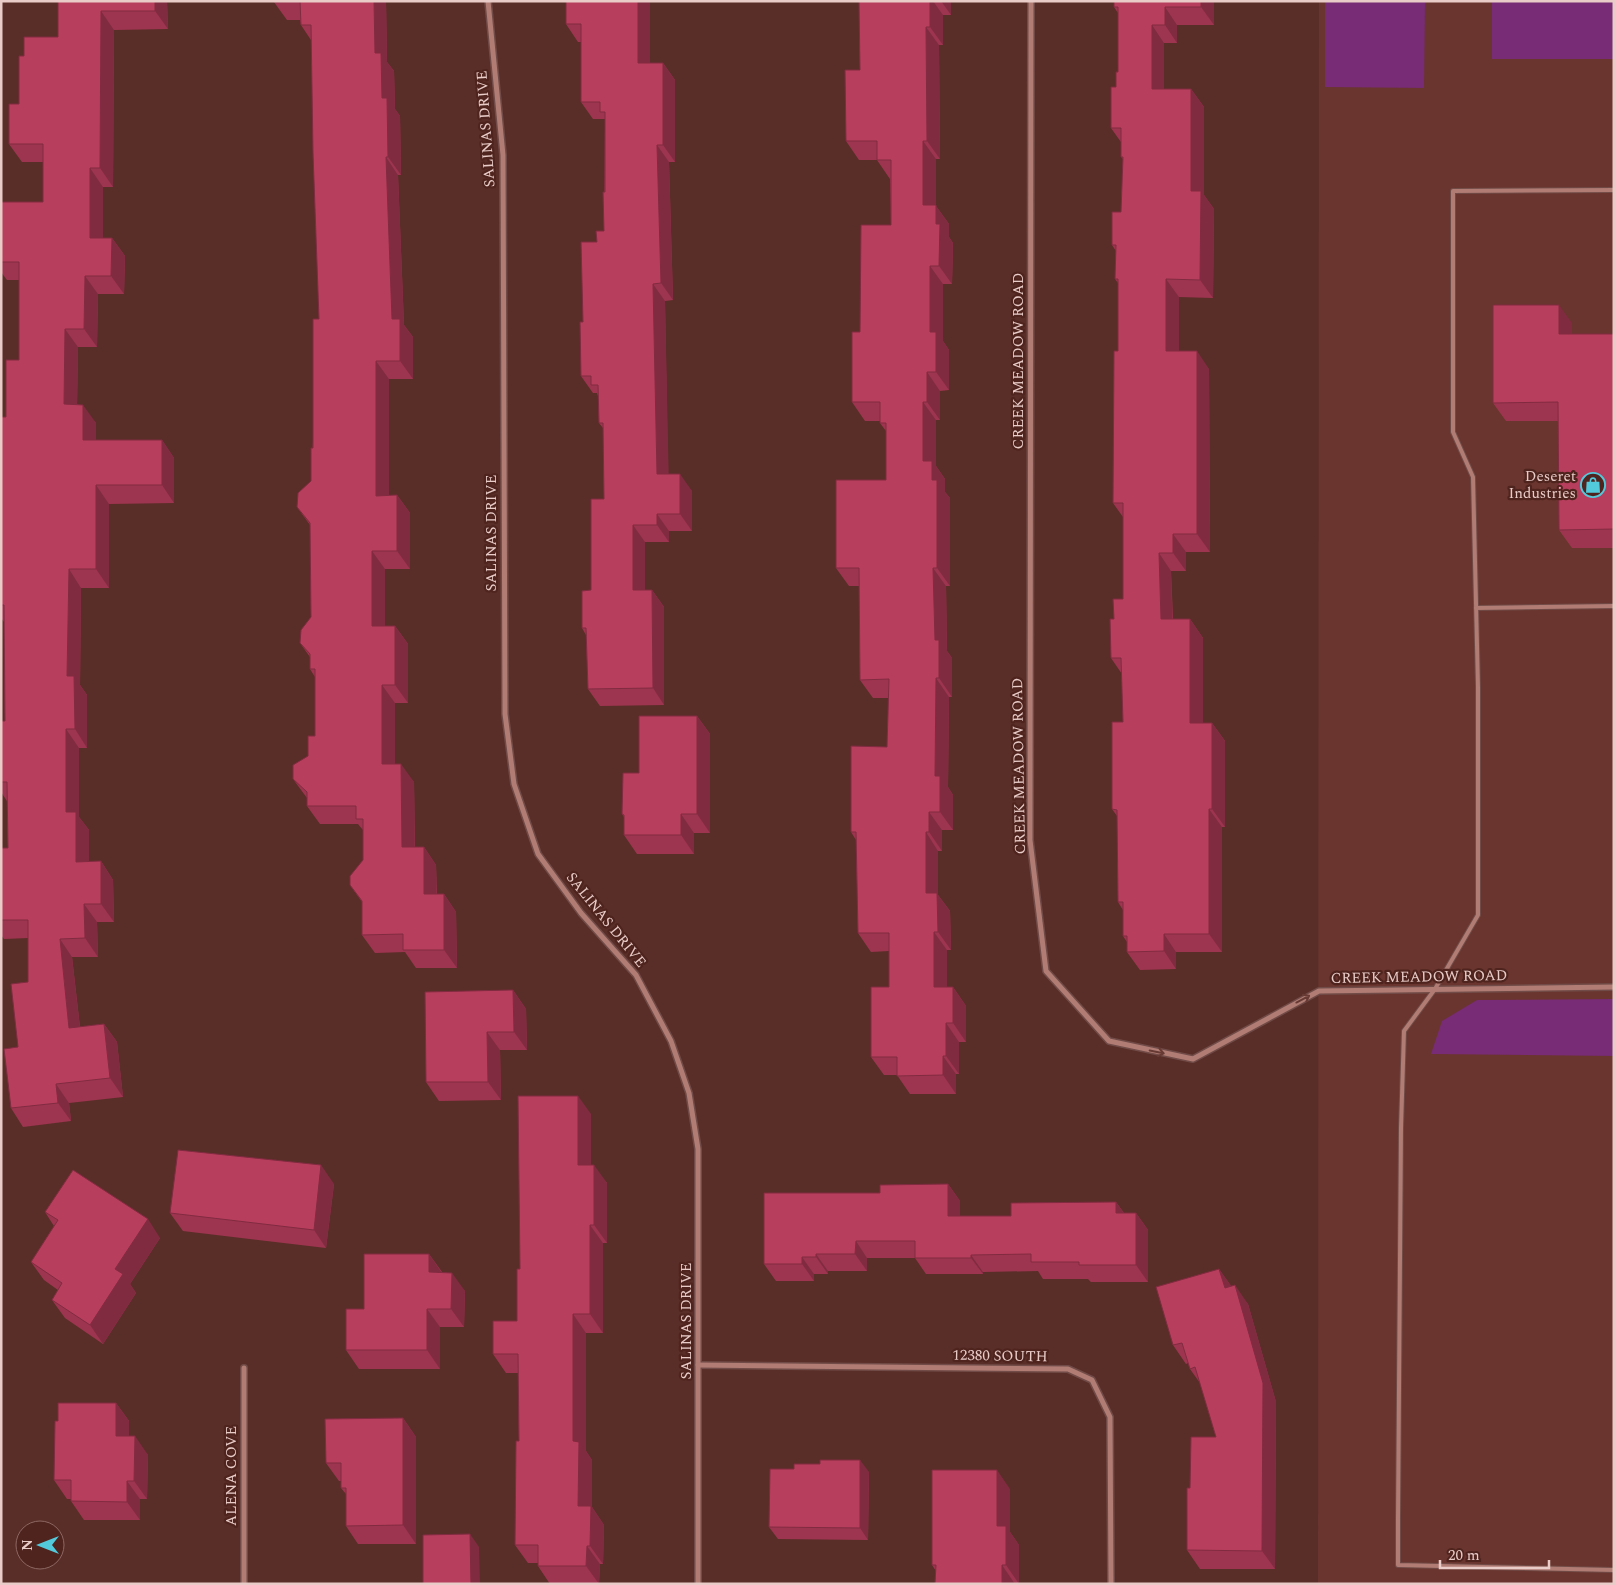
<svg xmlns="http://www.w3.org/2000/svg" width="1615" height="1585" font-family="Spectral,serif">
<rect width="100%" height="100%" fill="#5a2e28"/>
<path fill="#6a352e" d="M1319 1H1614V1584H1318Z"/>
<g fill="#772c75">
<path d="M1325 1H1425L1424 88 1325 87Z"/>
<rect x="1492" y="1" width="122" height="58"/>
<path d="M1614 999V1056L1431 1054 1442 1021 1477 1000Z"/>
</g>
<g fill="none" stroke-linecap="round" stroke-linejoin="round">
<defs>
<g id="lane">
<path d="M1614 190 1453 191V432L1473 477 1478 687V915L1435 989 1404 1031 1401 1128 1398 1519V1565L1614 1570"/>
<path d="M1476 608 1614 606"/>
</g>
<g id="street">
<path d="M488 1 503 155 505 714 514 784 538 854 581 913 636 975 671 1041 689 1093 698 1149V1584"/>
<path d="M1031 1 1030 840 1046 971 1109 1041 1193 1059 1319 991 1614 987"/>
<path d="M698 1365 1068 1369 1092 1380 1110 1417 1111 1584"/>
<path d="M244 1368V1584"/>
</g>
</defs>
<use href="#lane" stroke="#714b47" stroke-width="6"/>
<use href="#street" stroke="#714b47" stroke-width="8"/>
<use href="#lane" stroke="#b07c74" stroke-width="4"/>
<use href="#street" stroke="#b07c74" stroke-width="5"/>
</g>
<g fill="#9e3550">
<path d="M58 1H167L168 29 114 30 113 187H103V238H112L125 256 124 294H98L97 347H78L77 404 96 423V440H162L174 458V503L109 504V588H81L80 685 87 695V748H79V817L89 830V862L101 861 113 880 114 922H97L98 957H72L80 1027 104 1024 117 1042 123 1097 69 1103 71 1121 23 1127 11 1108 28 982V938L4 939 1 935V848H8L7 801 1 792V721H5L4 622 1 618V417H6L19 360V280H7L1 272V202H43V162H22L9 144 19 104 24 56 58 37Z"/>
<path d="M386 1 387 62 394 71 395 109 400 116 401 175H398L404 325 413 337V379H389V495H397L410 513V569H385V626H395L408 644V703H395V764L414 782 415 847H424L436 865 437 894H444L456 912 457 968H416L405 952 375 953 362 935V902L350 885 363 860V830L358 824H320L307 806V798L293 779 308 756 315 736V677L310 669V657L300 643 311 617 310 525 297 507 311 481 319 319 311 40 301 25 300 20H287L274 2Z"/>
<path d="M566 1H650V63H663L675 80V162H669L673 300 665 301 668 474 692 491V531H669V542H645V590H652L664 607V705L600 706 588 689 586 635 582 628 591 590 604 499 603 428 599 423 598 396 597 393H593L581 376 583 322 597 242 604 231 605 119H593L581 102V42H578L566 24Z"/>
<path d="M859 1H951V15H943V45H939L940 159H936V206L949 224V237L953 243 952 284H943V341L949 350V390L940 391V420H936V466L945 479V492L950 498V586H946L947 651 952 658V697H949L948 787 953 795V830H942V851H938V895L950 911 951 950H947V987H953L966 1006V1042H959V1074H956V1094H910L897 1075H884L871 1057 889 987V951L871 952 858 933 856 840 851 832 887 747 889 698H873L860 680 859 586H849L836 568 886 480V431L880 423V421H865L852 402 860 332 891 225 890 179 877 160H859L846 141 860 70Z"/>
<path d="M1214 1V25H1177V43H1164V89H1191L1204 107V195L1214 209 1213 298 1179 297V351L1209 369 1210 552H1186V571H1171L1173 619H1190L1203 638V723H1212L1225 741V827H1222V952H1176V969L1140 970 1127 952V942L1123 936V910L1118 902 1117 816 1112 809 1123 722 1122 674 1111 658 1114 619 1123 599V517L1113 503 1118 351V283L1115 279 1116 251 1112 245 1121 212 1123 159 1121 157V142L1111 128 1118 72V13L1114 7Z"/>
<path d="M1572 323V334H1614V548H1572L1559 530 1558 421H1506L1493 403Z"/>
<path d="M697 716 710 734V833H694V854H637L624 835V817L622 814 639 773Z"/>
<path d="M513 990 526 1009 527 1050H500L501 1100 439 1101 426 1082Z"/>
<path d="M591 1114V1165L607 1183V1243H603V1333H586V1451L592 1460V1507L604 1525 603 1564H600L599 1584H550L538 1566V1563H528L515 1545 519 1441 518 1373H506L493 1354 517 1321 520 1269Z"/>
<path d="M334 1184 326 1248 183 1231 170 1213Z"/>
<path d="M948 1184 960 1201V1216H1011L1116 1202 1124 1213H1136L1148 1230V1282H1091L1088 1279H1043L1038 1271 983 1272V1274H926L915 1258H867V1271H828V1274H814V1281H776L764 1264 880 1193Z"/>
<path d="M45 1212 160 1238 130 1284 136 1293 103 1344 65 1318 52 1300 58 1290 44 1280 31 1262 54 1226Z"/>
<path d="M429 1254 442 1272 465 1291 464 1327H440V1369H359L346 1350 364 1309Z"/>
<path d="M1219 1269 1231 1286 1248 1304 1276 1402 1275 1569H1200L1187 1550 1190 1488 1216 1437 1200 1383 1190 1369 1188 1363 1186 1364 1173 1345Z"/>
<path d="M116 1403 129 1421V1436L148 1455 147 1499H140V1520H84L71 1501V1499H67L54 1480 58 1421Z"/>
<path d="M403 1418 416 1437V1544H358L346 1526V1494L341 1488V1481H339L326 1463Z"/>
<path d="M820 1464 869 1472 868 1540 778 1539 769 1527 794 1469Z"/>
<path d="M1010 1489V1532L1019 1545V1584H935L936 1571 932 1565Z"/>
</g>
<g fill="#812b41">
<path d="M155 1H167L168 29 155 11Z"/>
<path d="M374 1H386L387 62 394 71 395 109 400 116 401 175 388 157 382 98 375 53Z"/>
<path d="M638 1H650V80L638 63Z"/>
<path d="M930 1H933L943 15V45L930 27Z"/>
<path d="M941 1H951V15Z"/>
<path d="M1201 1H1214V25L1201 7Z"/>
<path d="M1165 7 1177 25V43L1165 25Z"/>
<path d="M101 11 114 30 113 187 100 168Z"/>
<path d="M1152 25 1164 43V107L1152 89Z"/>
<path d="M926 27 939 45 940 159 927 141Z"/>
<path d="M663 63 675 80V162L663 145Z"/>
<path d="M1191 89 1204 107V195L1214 209 1213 298 1200 280 1191 191Z"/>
<path d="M923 141 936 159V206L949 224V237L953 243 952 284 939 266 923 205Z"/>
<path d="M657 145 669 162 673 300 661 283Z"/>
<path d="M386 157 398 175 404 325 413 337V379L400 361 392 319Z"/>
<path d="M90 168 103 187V256L90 238Z"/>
<path d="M112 238 125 256 124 294 111 276Z"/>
<path d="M930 266 943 284V341L949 350V390L936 372 930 332Z"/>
<path d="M85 276 98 294 97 347 84 329Z"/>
<path d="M1166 279 1179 297V369L1166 351Z"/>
<path d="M653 284 665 301 669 491 657 474Z"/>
<path d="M1559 305 1572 323V352L1559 334Z"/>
<path d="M65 329 78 347 77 422 64 404Z"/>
<path d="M1197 351 1209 369 1210 552 1197 534Z"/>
<path d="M376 361 389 379V514L376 496Z"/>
<path d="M927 372 940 391V420L927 402Z"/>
<path d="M923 402 936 420V466L945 479V492L950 498V586L937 568 932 480 923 461Z"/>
<path d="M83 405 96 423V458L83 440Z"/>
<path d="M162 440 174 458V503L162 485Z"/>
<path d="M680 474 692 491V531L680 514Z"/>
<path d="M96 485 109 504V588L96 569Z"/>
<path d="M397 495 410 513V569L397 551Z"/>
<path d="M657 514 669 531V542L657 525Z"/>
<path d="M633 525 645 542V607L633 590Z"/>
<path d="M1173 534 1186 552V571L1173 553Z"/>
<path d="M372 551 385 569V644L372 626Z"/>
<path d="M1159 553 1171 571 1173 638 1161 619Z"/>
<path d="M933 568 946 586 947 651 952 658V697L939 678 935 640Z"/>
<path d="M69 569 81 588 80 685 87 695V748L75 729 67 676Z"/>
<path d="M652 590 664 607V705L653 688Z"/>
<path d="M1190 619 1203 638V741L1190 723Z"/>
<path d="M395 626 408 644V703L395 685Z"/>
<path d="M936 678 949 697 948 787 953 795V830L940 812 935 776Z"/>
<path d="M382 685 395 703V782L382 764Z"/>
<path d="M697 716 710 734V833L697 814Z"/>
<path d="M1212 723 1225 741V827L1212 809Z"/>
<path d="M66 729 79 748V817L89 830V880L76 862 66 812Z"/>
<path d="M401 764 414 782 415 865 402 847Z"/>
<path d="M1209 809 1222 827V952L1209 934Z"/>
<path d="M929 812 942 830V851L929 832Z"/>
<path d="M681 814 694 833V854L681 835Z"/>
<path d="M926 832 938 851V895L950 911 951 950 938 932 926 893Z"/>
<path d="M424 847 436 865 437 912 424 894Z"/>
<path d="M101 861 113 880 114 922 101 904Z"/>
<path d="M444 894 456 912 457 968 444 950Z"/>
<path d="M84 904 97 922 98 957 85 938Z"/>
<path d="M934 932 947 950V1006L934 987Z"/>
<path d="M1164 934 1176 952V969L1164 951Z"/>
<path d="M60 939 72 957 82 1046 69 1028Z"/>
<path d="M953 987 966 1006V1042L953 1023Z"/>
<path d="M513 990 526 1009 527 1050 514 1032Z"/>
<path d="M946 1023 959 1042V1074L946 1056Z"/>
<path d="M104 1024 117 1042 123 1097 110 1078Z"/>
<path d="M487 1032 500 1050 501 1100 488 1082Z"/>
<path d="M943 1056 956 1074V1094L943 1075Z"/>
<path d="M56 1084 69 1103 71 1121 58 1103Z"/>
<path d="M578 1096 591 1114V1183L578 1165Z"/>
<path d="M321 1165 334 1184 326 1248 314 1230Z"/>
<path d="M594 1165 607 1183V1243L594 1225Z"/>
<path d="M948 1184 960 1201V1233L948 1216Z"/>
<path d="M1116 1202 1128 1219 1116 1213Z"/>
<path d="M1136 1213 1148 1230V1282L1136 1265Z"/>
<path d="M148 1219 160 1238 130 1284 136 1293 103 1344 90 1325 115 1269Z"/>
<path d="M590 1225 603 1243V1333L590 1314Z"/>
<path d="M856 1241 867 1258V1271L855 1254Z"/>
<path d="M429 1254 442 1273 429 1272Z"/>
<path d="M816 1254 828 1271V1274L816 1257Z"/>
<path d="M971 1255 983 1272V1274L971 1258Z"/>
<path d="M802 1257 814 1274V1281L802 1264Z"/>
<path d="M1219 1269 1232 1287 1225 1288Z"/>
<path d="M452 1273 465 1291 464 1327 451 1309Z"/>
<path d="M1235 1285 1248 1304 1276 1402 1275 1569 1262 1551Z"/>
<path d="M427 1309 440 1327V1369L427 1350Z"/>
<path d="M573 1314 586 1333V1451L592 1460V1507L604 1525 603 1564 590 1546 578 1506 573 1441Z"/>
<path d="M116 1403 129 1421V1455L116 1436Z"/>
<path d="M403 1418 416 1437V1544L403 1525Z"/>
<path d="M135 1436 148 1455 147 1499 134 1481Z"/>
<path d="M860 1460 869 1472 868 1540 860 1528Z"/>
<path d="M997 1470 1010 1489V1532L1019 1545V1584L1006 1565 997 1526Z"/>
<path d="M127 1481 140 1499V1520L127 1502Z"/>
<path d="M470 1534 479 1547 480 1584H471Z"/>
<path d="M587 1546 600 1564 599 1584 586 1566Z"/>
<path d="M1002 1565 1015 1584H1002Z"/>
</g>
<g fill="#b83e5d" stroke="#812b41">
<path d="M58 1H155V11H101L100 168H90V238H112L111 276H85L84 329H65L64 404 83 405V440H162V485H96V569H69L67 676H74L75 729H66V812H76V862L101 861V904H84L85 938 60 939 69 1028 104 1024 110 1078 56 1084 58 1103 11 1108 4 1049 18 1047 11 984 28 982V920H1V848H8L7 782H1V721H5L4 605H1V417H6V360H19V262H1V202H43V144H9V104H19V56H24V37H58Z"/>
<path d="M274 1H374L375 53H381L382 98H387L388 157H386L392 319H400V361H376V496L397 495V551H372V626H395V685H382V764H401L402 847H424V894H444V950H403V934L362 935V901L350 885V876L363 860V819H356V806H307V792L293 779V765L308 756V736H315V669H310V654L300 643 301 630 311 617 310 523 297 507 298 493 311 481V448H313V319H319L313 153 311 25H301L300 1 274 2Z"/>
<path d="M566 1H638V63H663V145H657L661 283 653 284 657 474H680V514H657V525H633V590H652L653 688 588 689 586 628H582V591L591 590V499H604L603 423H599L598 385H591V376H581L580 322H583L581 242H597L596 231H604L603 192H605V112H600V102H581V24H566Z"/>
<path d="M859 1H930V27H926L927 141H923V205H936V224H940L939 266H930V332H936V372H927V402H923V461H932V480H937V568H933L935 640H939V678H936L935 776H940V812H929V832H926V893H937L938 932H934V987H953V1023H946V1056H943V1075L897 1076V1057H871V987H889V933H858L856 832H851V746L887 747 889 679 860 680 859 568H836V480H886V423H880V402H852V332H860L861 225H891V160H877V141H846L845 70H860Z"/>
<path d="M1114 1H1201V7H1165V25H1152V89H1191V191H1201L1200 280 1166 279V351H1197V534H1173V553H1159L1161 619H1190V723H1212V809H1209V934H1164V951L1127 952V936H1123V902H1118L1117 810 1112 809V722H1123L1121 658H1111L1110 619H1114L1113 599H1123V503H1113L1114 351H1118V279H1115L1116 245H1112V212H1121L1123 157H1121V128H1111V87H1116V72H1118V7H1114Z"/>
<path d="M1493 305H1559V334H1614V529L1559 530 1558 402 1493 403Z"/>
<path d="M639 716H697V814H681V835H624V815L622 814 623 773H639Z"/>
<path d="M513 990 514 1032H487L488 1082H426L425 992Z"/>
<path d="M518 1096H578V1165H594V1225H590V1314H573V1441L579 1442 578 1506H591L590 1546H587L586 1566H538V1545H515L516 1441H519L518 1354H493V1321H517V1269H520Z"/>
<path d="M178 1150 321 1165 314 1230 170 1213Z"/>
<path d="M73 1170 148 1219 115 1269 123 1274 90 1325 52 1300 62 1283 31 1262 58 1220 45 1212Z"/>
<path d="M948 1184V1216H1011V1203L1116 1202V1213H1136V1265H1079V1262H1031V1254L971 1255V1258H915V1241H856L855 1254H816V1257H802V1264H764V1193H880V1185Z"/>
<path d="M364 1254H429V1272L452 1273 451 1309H427V1350H346V1309H364Z"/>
<path d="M1219 1269 1225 1288 1235 1285 1263 1383 1262 1551 1187 1550V1488H1190L1191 1437H1216L1195 1367 1190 1369 1182 1343 1173 1345 1156 1287Z"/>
<path d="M58 1403H116V1436H135L134 1481H127V1502L71 1501V1480H54L55 1421H58Z"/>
<path d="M403 1418V1525L346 1526V1488H341V1463H326L325 1419Z"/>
<path d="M820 1460H860V1528L769 1527 770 1469H794V1464H820Z"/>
<path d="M932 1470H997V1526H1006V1565H1002V1584H935L936 1565H932Z"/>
<path d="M470 1534 471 1584H423V1535Z"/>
</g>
<defs><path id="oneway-shaft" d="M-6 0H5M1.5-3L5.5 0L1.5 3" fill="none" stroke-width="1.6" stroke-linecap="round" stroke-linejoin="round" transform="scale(1.25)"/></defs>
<g stroke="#673a34">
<use href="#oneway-shaft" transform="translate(1303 999) rotate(-28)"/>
<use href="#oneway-shaft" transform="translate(1157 1052) rotate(12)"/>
</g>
<defs>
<symbol id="shop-ring" viewBox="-11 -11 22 22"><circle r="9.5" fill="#4f241e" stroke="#53cadc" stroke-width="1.5"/><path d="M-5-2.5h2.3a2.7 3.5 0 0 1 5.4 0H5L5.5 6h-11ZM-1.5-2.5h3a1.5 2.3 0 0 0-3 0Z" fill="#53cadc"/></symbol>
</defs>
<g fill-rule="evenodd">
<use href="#shop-ring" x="1579" y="471" width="28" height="28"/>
</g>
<g text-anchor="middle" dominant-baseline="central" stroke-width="4.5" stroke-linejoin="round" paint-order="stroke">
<g font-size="15" fill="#e9ccc8" stroke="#4f241e">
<text transform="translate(486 129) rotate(-94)">SALINAS DRIVE</text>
<text transform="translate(1018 361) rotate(-90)">CREEK MEADOW ROAD</text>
<text transform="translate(491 533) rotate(-90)">SALINAS DRIVE</text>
<text transform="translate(1019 766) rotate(-91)">CREEK MEADOW ROAD</text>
<text transform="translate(606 920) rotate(51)">SALINAS DRIVE</text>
<text transform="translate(1419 977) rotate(-1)">CREEK MEADOW ROAD</text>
<text transform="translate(686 1321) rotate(-90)">SALINAS DRIVE</text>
<text transform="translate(1000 1356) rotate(1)">12380 SOUTH</text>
<text transform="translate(231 1476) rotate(-90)">ALENA COVE</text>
</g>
<g font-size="15" fill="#e9ccc8" stroke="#4f241e" text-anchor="end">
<text x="1576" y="476">Deseret<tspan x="1576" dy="17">Industries</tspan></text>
</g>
</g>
<rect width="1615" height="1585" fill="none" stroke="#e9ccc8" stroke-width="5"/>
<g transform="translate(40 1545) rotate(270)"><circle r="24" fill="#4f241e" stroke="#8d6762"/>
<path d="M0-4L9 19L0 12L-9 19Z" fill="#53cadc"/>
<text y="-8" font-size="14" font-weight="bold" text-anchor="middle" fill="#e9ccc8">N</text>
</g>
<path d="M1440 1560v8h109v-8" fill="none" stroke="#e9ccc8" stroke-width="2.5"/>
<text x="1448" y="1560" font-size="15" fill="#e9ccc8" stroke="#4f241e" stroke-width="4" paint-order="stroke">20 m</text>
</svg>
